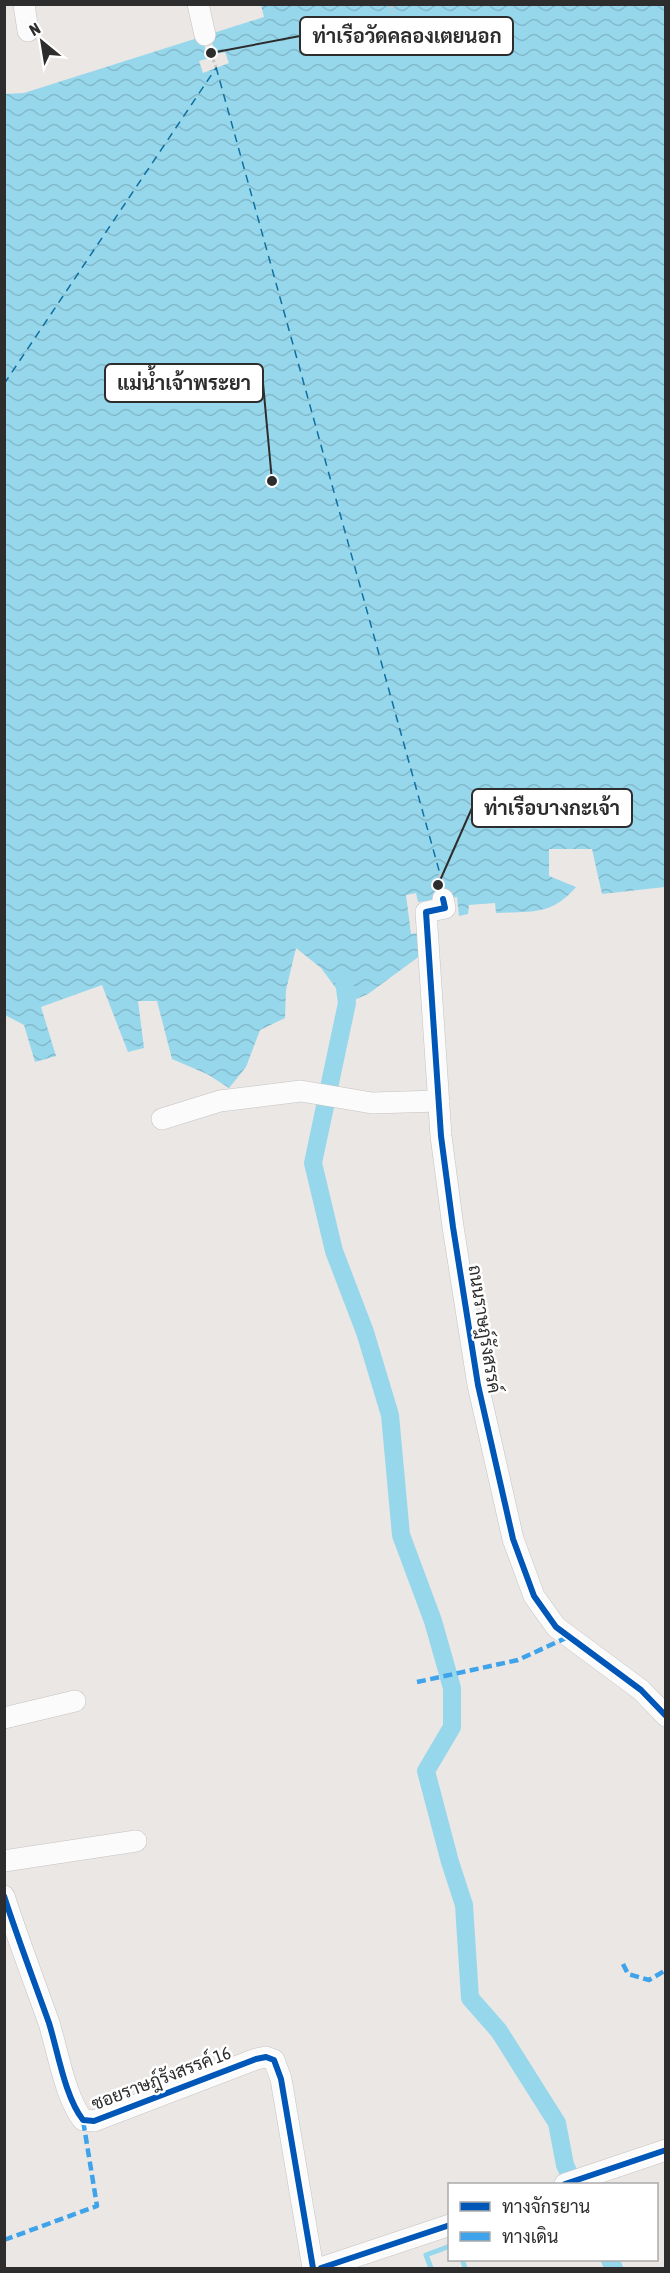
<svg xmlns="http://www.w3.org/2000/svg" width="670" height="2273" font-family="'Asap Condensed',Sarabun,sans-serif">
<defs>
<pattern id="water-waves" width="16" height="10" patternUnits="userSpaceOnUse" patternTransform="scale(1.5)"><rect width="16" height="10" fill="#97d7ec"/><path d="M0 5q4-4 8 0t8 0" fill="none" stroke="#82b9cb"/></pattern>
</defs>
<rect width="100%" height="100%" fill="#eae7e4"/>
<path fill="url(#water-waves)" d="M261 5H665V887L602 894 592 849H549V876L576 887C551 916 532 911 496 913L495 903 469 905 468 914 459 916 457 897 418 902 416 893 406 895 411 934 418 933 421 955 368 994 347 1003 321 968 296 948 286 990 285 1018 260 1030 246 1067 229 1088 207 1074 172 1059 157 1001H138L144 1048 128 1052 102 985 41 1007 56 1056 35 1062 24 1025 5 1015V94L24 93 264 17Z"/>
<path fill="#eae7e4" d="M209 34 216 54 225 52 229 63 203 73 199 61 209 58 201 37Z"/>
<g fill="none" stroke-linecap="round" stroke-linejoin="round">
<g stroke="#97d7ec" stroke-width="5">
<path d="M463 2262 465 2268"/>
<path d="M431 2268 426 2255 450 2246"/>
</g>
<g stroke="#97d7ec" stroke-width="18">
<path d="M344 980 347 1003 313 1163 334 1251 365 1332 390 1415 401 1535 433 1621 452 1688V1727L426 1771 450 1862 464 1905 470 1998 499 2031 557 2123 565 2165 574 2184"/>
<path d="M610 2260 614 2268"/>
</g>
<g stroke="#0e70a1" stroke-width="1.5" stroke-dasharray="8 6" stroke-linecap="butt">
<path d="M216 67 440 874"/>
<path d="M4 384 216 68"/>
</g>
<defs>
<g id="minor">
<path d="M24 4 28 31"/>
<path d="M198 4 205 35"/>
<path d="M443 899 445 908 426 912 441 1136 453 1227 478 1385 513 1539 534 1596 556 1627 641 1690 666 1716"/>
<path d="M162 1119 220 1101 301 1091 372 1103 439 1101"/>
<path d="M4 1718 75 1701"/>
<path d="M4 1861 136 1841"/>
<path d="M4 1896C18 1939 34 1981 49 2023 58 2052 65 2097 83 2120L94 2121 256 2059 266 2057 274 2060 281 2079 313 2268"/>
<path d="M565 2184 666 2150"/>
<path d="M321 2268 450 2225"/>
</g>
</defs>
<use href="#minor" stroke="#c4c3c4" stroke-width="22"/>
<g stroke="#c8c8c8" stroke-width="3" stroke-dasharray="4.5 3" stroke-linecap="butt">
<path d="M391 4 393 13"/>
<path d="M210 51 216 67"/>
<path d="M440 874 441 882"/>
</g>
<use href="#minor" stroke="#fcfbfb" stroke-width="21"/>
<g stroke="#3ea3eb" stroke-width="4.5" stroke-dasharray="9 4.5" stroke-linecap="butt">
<path d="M417 1682 518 1660 568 1637"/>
<path d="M623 1964 628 1974 649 1980 666 1970"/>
<path d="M4 2240 97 2206 83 2120"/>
</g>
<defs>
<g id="cycleway">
<path d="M443 899 445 908 426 912 441 1136 453 1227 478 1385 513 1539 534 1596 556 1627 641 1690 666 1716"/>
<path d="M4 1896C18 1939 34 1981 49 2023 58 2052 65 2097 83 2120L94 2121 256 2059 266 2057 274 2060 281 2079 313 2268"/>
<path d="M565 2184 666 2150"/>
<path d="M321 2268 450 2225"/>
</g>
</defs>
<use href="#cycleway" stroke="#fff" stroke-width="10"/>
<use href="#cycleway" stroke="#0057b8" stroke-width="6"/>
</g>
<g text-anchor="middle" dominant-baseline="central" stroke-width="5" stroke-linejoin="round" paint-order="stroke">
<g font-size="18" fill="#2d2d2d" stroke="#fff">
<text transform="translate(485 1329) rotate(81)">ถนนราษฎ์รังสรรค์</text>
<text transform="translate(161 2078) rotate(-21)">ซอยราษฎ์รังสรรค์ 16</text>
</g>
</g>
<path fill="none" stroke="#2d2d2d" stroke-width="2" d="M211 53L300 36M272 481L263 383M438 885L472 808"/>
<g fill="#2d2d2d" stroke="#fff" stroke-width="2">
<circle cx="211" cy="53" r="6"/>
<circle cx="272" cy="481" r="6"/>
<circle cx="438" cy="885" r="6"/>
</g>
<g fill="#fff" stroke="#2d2d2d" stroke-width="2">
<rect x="300" y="17" width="213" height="38" rx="6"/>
<rect x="105" y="364" width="158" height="38" rx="6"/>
<rect x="472" y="789" width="160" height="38" rx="6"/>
</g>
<g font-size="20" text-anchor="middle" font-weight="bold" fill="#2d2d2d">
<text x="407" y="43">ท่าเรือวัดคลองเตยนอก</text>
<text x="184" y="390">แม่น้ำเจ้าพระยา</text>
<text x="552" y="815">ท่าเรือบางกะเจ้า</text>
</g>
<rect width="670" height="2273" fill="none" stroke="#2d2d2d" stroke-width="12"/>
<rect x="448" y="2183" width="210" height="78" fill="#ffffff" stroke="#ababab" stroke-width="1.5"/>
<rect x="460" y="2202" width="30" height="9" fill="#0057b8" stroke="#ababab" stroke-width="1.5"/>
<text x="502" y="2213" font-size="18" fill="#2d2d2d">ทางจักรยาน</text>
<rect x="460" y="2232" width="30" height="9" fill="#3ea3eb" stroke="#ababab" stroke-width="1.5"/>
<text x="502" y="2243" font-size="18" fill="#2d2d2d">ทางเดิน</text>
<g transform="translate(42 42) rotate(330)" stroke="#ffffff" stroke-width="4.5" paint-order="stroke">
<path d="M0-4.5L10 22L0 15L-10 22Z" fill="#2d2d2d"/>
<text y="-9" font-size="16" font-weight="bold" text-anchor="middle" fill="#2d2d2d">N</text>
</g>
</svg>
